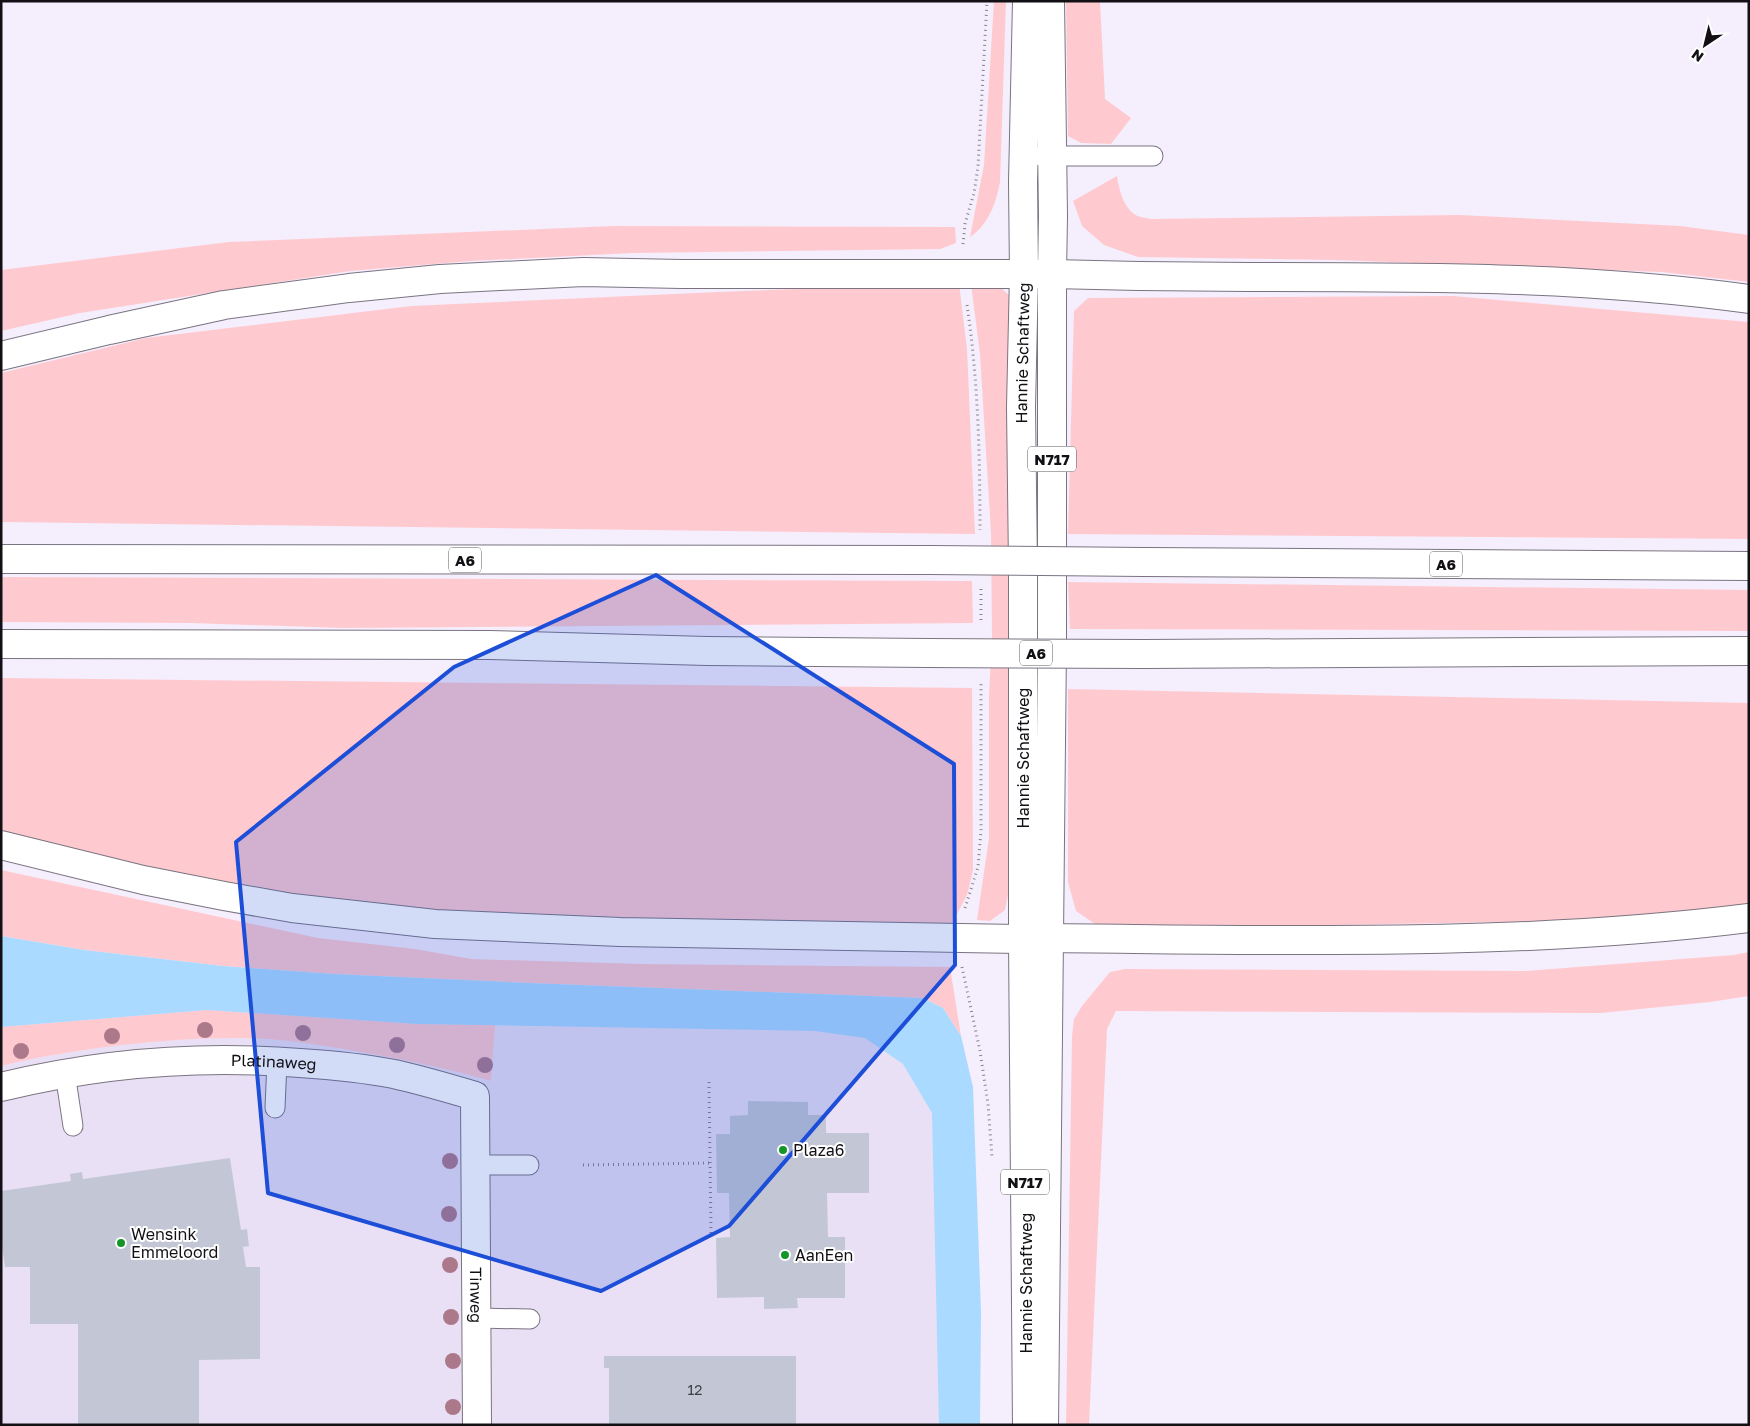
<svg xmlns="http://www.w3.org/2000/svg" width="1750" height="1426" font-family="'Golos Text',sans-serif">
<rect width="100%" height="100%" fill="#f5eefd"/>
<path fill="#eae0f5" d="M1 963 903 1026 943 1083 947 1425H1Z"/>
<g fill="#ffcacf">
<path d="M994 1H1006L1000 182C996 203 989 224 970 237L984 165Z"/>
<path d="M1066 1H1100L1105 99 1131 118 1111 144 1081 143 1068 136Z"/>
<path d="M1117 176C1119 189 1123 206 1134 214 1138 217 1146 218 1151 219L1459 215 1680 226 1749 235V282L1662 272 1336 260 1138 257 1104 245 1082 226 1073 201Z"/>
<path d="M613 226 955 227 956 243 940 249 633 253 471 261 350 271 80 313 1 331V270L229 242Z"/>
<path d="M994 282 1009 295 1013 312 1012 876 1005 910 990 921 977 920 989 838V696L992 636 991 533 980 354 971 284Z"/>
<path d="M959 283 967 349 975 534 1 522V373L146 338 411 306 718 292Z"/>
<path d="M1453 296 1749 322V539L1068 534 1074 311 1088 298Z"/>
<path d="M1 577 972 581 973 623 343 628 191 623 1 622Z"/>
<path d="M1068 582 1749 590V631L1070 629Z"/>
<path d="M1 678 972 688 973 870 967 895 950 927H568L225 887 1 830Z"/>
<path d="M1068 689 1749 703V903L1701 911 1553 921 1129 929 1098 926 1076 911 1068 882Z"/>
<path d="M1 870 318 938 415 949 471 959 642 964 950 967 961 1036 943 1008 923 998 529 983 334 974 223 966 84 950 1 936Z"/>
<path d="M1749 952V996L1710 1002 1601 1013 1116 1011 1107 1029 1089 1425H1066L1072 1036 1074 1019 1082 1006 1110 972 1125 969 1526 971 1734 955Z"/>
<path d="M207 1010 418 1024 495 1025 491 1081C447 1068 401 1059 355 1051 326 1046 297 1041 268 1039 219 1036 169 1040 121 1045 81 1050 40 1056 1 1066V1027Z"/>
</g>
<path fill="#aadaff" d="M1 936 84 950 223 966 334 974 529 983 923 998 943 1008 961 1036 973 1087 981 1312 980 1425H939L932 1113 903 1064 865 1038 815 1031 418 1024 207 1010 1 1027Z"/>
<g fill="#c3c7d5">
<path d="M748 1101 808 1102V1115H826V1133H869V1193H827L828 1237H845V1298H797L798 1308 764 1309V1297L717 1298 716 1238 730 1237 729 1193H717L716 1134H730V1116L748 1115Z"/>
<path d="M230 1158 241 1230 247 1229 249 1246 243 1247 246 1267H260V1359L199 1360V1425H78V1324H30V1267H5L1 1238V1191L71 1181 70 1174 82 1172 83 1179Z"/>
<path d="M604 1356H796V1425H609V1368H604Z"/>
</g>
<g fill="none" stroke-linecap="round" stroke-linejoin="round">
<defs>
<g id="lane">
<path d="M1041 156H1153"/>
<path d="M65 1073 73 1126"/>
<path d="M275 1108 277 1061"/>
<path d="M475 1165H529"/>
<path d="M476 1318 530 1319"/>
</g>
<g id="street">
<path id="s1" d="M1 1087C99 1063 199 1055 300 1063 331 1065 363 1068 394 1074 421 1080 448 1088 475 1096L477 1425"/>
</g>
<g id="secondary">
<path d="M1050 1 1053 216 1052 274"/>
<path d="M1024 274 1023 182 1027 1"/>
</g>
<g id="primary">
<path id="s2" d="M1027 1425 1023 939V567L1021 407 1024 274H1052V644L1044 1425"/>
</g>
<g id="highway">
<path d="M1052 274C1117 276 1182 277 1248 277 1416 277 1582 276 1749 299"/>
<path d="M1 356 109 330 224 305 349 288 440 279 583 272 682 274H1024"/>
<path d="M1 559 929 560"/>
<path d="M1144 562 1749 566"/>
<path d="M1 644 489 645 707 651 928 653"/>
<path d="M1144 654 1749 651"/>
<path d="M1 845 143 880 224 896 292 908 435 924 620 932 1023 939"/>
<path d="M1049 938C1282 940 1517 947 1749 918"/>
</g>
</defs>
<use href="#lane" stroke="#7a7481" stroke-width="21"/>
<use href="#street" stroke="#7a7481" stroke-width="30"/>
<use href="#secondary" stroke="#7a7481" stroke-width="30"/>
<use href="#primary" stroke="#7a7481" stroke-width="30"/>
<use href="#highway" stroke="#7a7481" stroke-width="30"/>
<g stroke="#87828c" stroke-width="3" stroke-dasharray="1 4" stroke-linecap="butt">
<path d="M963 244 965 224 974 193 978 167 987 1"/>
<path d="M967 305C978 379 980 455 980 530"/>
<path d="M981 589V623"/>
<path d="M965 908 978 867 981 830V684"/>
<path d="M962 967 980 1051 988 1104 992 1157"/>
<path d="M709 1082 711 1234"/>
<path d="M583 1165 710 1163"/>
</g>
<use href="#lane" stroke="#fff" stroke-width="19"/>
<use href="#street" stroke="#fff" stroke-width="28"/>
<use href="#secondary" stroke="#fff" stroke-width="28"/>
<use href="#primary" stroke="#fff" stroke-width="28"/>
<use href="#highway" stroke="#fff" stroke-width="28"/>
<defs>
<g id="highway-bridge">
<path d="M929 560 1144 562"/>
<path d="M928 653 1144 654"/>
</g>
</defs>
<use href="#highway-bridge" stroke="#7a7481" stroke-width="30" stroke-linecap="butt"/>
<use href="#highway-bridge" stroke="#fff" stroke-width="28"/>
</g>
<g fill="#ac798b">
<circle cx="205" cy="1030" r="8"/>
<circle cx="303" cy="1033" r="8"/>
<circle cx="112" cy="1036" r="8"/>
<circle cx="397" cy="1045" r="8"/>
<circle cx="21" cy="1051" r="8"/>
<circle cx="485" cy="1065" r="8"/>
<circle cx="450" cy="1161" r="8"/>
<circle cx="449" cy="1214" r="8"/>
<circle cx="450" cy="1265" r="8"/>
<circle cx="451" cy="1317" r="8"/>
<circle cx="453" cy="1361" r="8"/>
<circle cx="453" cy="1407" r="8"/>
</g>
<path fill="#1d4ed8" fill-opacity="0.2" stroke="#1d4ed8" stroke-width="4" stroke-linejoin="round" d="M656 575 954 764 955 965 729 1226 601 1291 268 1193 236 842 454 667Z"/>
<g fill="#149528" stroke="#fff" stroke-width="2">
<circle cx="783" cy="1150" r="5"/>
<circle cx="121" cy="1243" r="5"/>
<circle cx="785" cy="1255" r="5"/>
</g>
<g text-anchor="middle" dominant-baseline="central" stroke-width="4" stroke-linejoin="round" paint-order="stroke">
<g font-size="14" fill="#3e3e45">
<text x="695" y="1389">12</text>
</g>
<g fill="#fff" stroke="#59585b" stroke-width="1">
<rect x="1028" y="446.5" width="48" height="25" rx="4"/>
<rect x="449" y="547.5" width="32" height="25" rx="4"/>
<rect x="1430" y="551.5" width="32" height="25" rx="4"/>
<rect x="1020" y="640.5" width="32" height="25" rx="4"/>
<rect x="1001" y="1169.5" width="48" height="25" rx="4"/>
</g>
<g font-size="15" font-weight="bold" fill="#121015">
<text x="1052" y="459">N717</text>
<text x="465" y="560">A6</text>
<text x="1446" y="564">A6</text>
<text x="1036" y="653">A6</text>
<text x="1025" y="1182">N717</text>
</g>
<g font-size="16" fill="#121015" stroke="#fff">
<text stroke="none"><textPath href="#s2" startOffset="1072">Hannie Schaftweg</textPath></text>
<text transform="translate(1023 758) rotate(-90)">Hannie Schaftweg</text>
<text stroke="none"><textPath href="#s1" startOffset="275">Platinaweg</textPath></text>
<text transform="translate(1026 1283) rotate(-90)">Hannie Schaftweg</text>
<text stroke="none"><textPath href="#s1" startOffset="679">Tinweg</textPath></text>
</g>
<g font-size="16" fill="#121015" stroke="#fff" text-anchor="start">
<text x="793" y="1150">Plaza6</text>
<text x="131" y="1234">Wensink<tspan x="131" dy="18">Emmeloord</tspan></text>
<text x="795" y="1255">AanEen</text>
</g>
</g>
<rect width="1750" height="1426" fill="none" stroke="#121015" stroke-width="5"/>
<g transform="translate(1705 45) rotate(215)" stroke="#ffffff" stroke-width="4" paint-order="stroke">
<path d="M0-4L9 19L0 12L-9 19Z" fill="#121015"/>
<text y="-8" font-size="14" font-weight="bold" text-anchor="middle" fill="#121015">N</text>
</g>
</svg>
